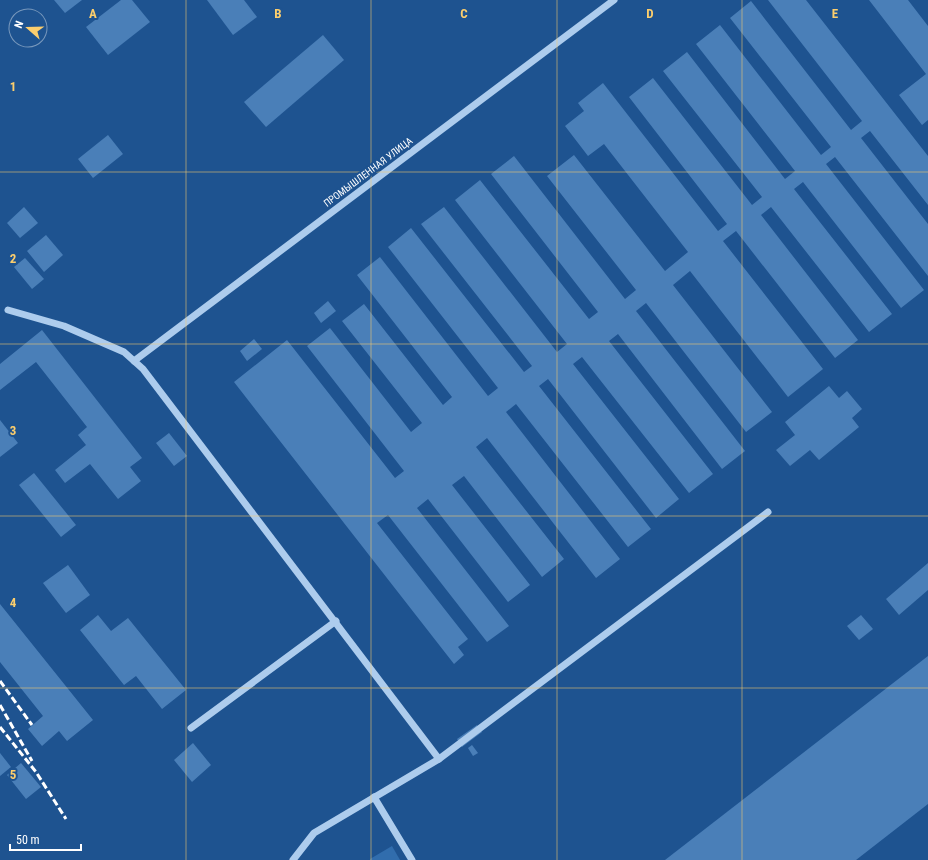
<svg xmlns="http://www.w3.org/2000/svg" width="928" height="860" font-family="'Roboto Condensed',sans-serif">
<rect width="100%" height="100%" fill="#1e5390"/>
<path fill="#316dad" d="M392 846 400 860H370V859Z"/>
<g fill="#4a7fb8">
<path d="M54 0H82L65 13Z"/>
<path d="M121 0H132L150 22 108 55 86 27Z"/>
<path d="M207 0H244L257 17 233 35Z"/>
<path d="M768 0H806L928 156V205L870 131 861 138 928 224V276L835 157 826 164 924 290 901 308 803 182 794 189 892 314 869 332 771 207 761 215 858 340 835 358 736 231 723 241 823 369 788 397 690 271 673 285 772 412 746 432 646 303 636 311 745 451 722 469 618 334 609 341 713 474 689 493 582 357 573 364 679 499 656 518 548 379 539 386 651 529 628 547 516 404 506 412 620 559 596 578 487 438 476 447 564 559 542 577 464 476 452 485 530 585 508 602 428 499 417 508 509 626 487 642 388 515 377 523 468 639 458 647 464 655 454 664 234 382 287 340 395 478 404 471 307 346 330 328 411 432 422 423 342 321 364 304 443 405 452 397 357 275 380 257 488 396 498 388 388 247 411 228 524 372 532 366 421 224 444 207 557 352 567 344 455 200 480 180 589 319 598 312 491 174 514 156 625 299 636 290 547 176 574 155 665 271 688 252 604 144 588 156 565 126 584 111 578 103 603 83 718 231 727 224 629 97 653 78 752 205 762 197 663 71 687 52 785 179 795 171 696 44 720 25 821 155 831 147 730 18 751 1 851 130 862 121Z"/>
<path d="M869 0H908L928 26V120L922 125 899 95 926 74Z"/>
<path d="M323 35 344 60 266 127 244 102Z"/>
<path d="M108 135 123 154 93 178 78 159Z"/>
<path d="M24 207 38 223 20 238 7 223Z"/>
<path d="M46 235 63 255 44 272 27 251Z"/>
<path d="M25 258 44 279 32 289 14 267Z"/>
<path d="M328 301 336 311 321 323 314 313Z"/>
<path d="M42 330 142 458 130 467 141 481 118 499 90 464 65 483 55 470 86 445 78 435 87 427 36 362 0 390V364Z"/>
<path d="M254 339 262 349 247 361 240 351Z"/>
<path d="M829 386 839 398 847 391 862 409 852 418 859 427 819 460 810 450 790 466 776 450 795 435 785 422Z"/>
<path d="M0 420 18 443 0 457Z"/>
<path d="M169 433 187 456 174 466 156 443Z"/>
<path d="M34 473 76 525 61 537 19 485Z"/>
<path d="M928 563V590L899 615 886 599Z"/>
<path d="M68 565 90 595 66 613 43 583Z"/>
<path d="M0 604 93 720 67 741 59 731 42 746 28 729 43 716 0 662Z"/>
<path d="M98 615 111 631 128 618 186 690 162 709 136 676 124 685 80 630Z"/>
<path d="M861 615 873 629 859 640 847 626Z"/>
<path d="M928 656V804L856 860H665Z"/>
<path d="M477 725 482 732 462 747 457 739Z"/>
<path d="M193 743 211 765 192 782 174 760Z"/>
<path d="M472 745 478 753 473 756 468 748Z"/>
<path d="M0 753 11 767 0 776Z"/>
<path d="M21 763 41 787 26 799 7 775Z"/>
</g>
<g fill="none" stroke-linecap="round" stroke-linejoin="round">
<g stroke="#adcced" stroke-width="7">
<path d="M8 310 64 326 124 352 143 369 439 759"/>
<path d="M134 361 614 0"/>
<path d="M191 728 336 621"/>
<path d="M374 797 412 860"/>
<path d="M293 860 314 833 439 759 768 512"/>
</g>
<g stroke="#fff" stroke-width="3" stroke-dasharray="7 3" stroke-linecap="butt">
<path d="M0 681 32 725"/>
<path d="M0 705 32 761"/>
<path d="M0 727 36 772 66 819"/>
</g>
</g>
<path fill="none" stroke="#fcce6d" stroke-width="1" stroke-opacity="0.55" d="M186 0V860M371 0V860M557 0V860M742 0V860M0 172H928M0 344H928M0 516H928M0 688H928"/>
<g text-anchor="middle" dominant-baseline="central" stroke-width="4" stroke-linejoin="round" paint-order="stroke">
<g font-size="10" fill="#fff" stroke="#1e5390">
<text transform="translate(368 172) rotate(-37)">ПРОМЫШЛЕННАЯ УЛИЦА</text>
</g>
</g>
<g font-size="13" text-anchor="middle" font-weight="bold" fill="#fcce6d" stroke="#1e5390" stroke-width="4" stroke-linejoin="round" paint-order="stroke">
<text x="93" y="18">A</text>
<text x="278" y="18">B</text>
<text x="464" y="18">C</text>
<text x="650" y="18">D</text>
<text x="835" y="18">E</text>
<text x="13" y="91">1</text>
<text x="13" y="263">2</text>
<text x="13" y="435">3</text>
<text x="13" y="607">4</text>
<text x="13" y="779">5</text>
</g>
<g transform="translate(28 28) rotate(290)"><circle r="19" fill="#1e5390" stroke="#7898bc"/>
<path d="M0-3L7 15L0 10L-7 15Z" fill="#fcce6d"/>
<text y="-6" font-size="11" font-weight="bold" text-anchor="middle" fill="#ffffff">N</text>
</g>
<path d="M10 844v6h71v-6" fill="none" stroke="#ffffff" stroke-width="2"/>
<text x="16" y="844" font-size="12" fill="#ffffff" stroke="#1e5390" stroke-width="3" paint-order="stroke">50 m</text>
</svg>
